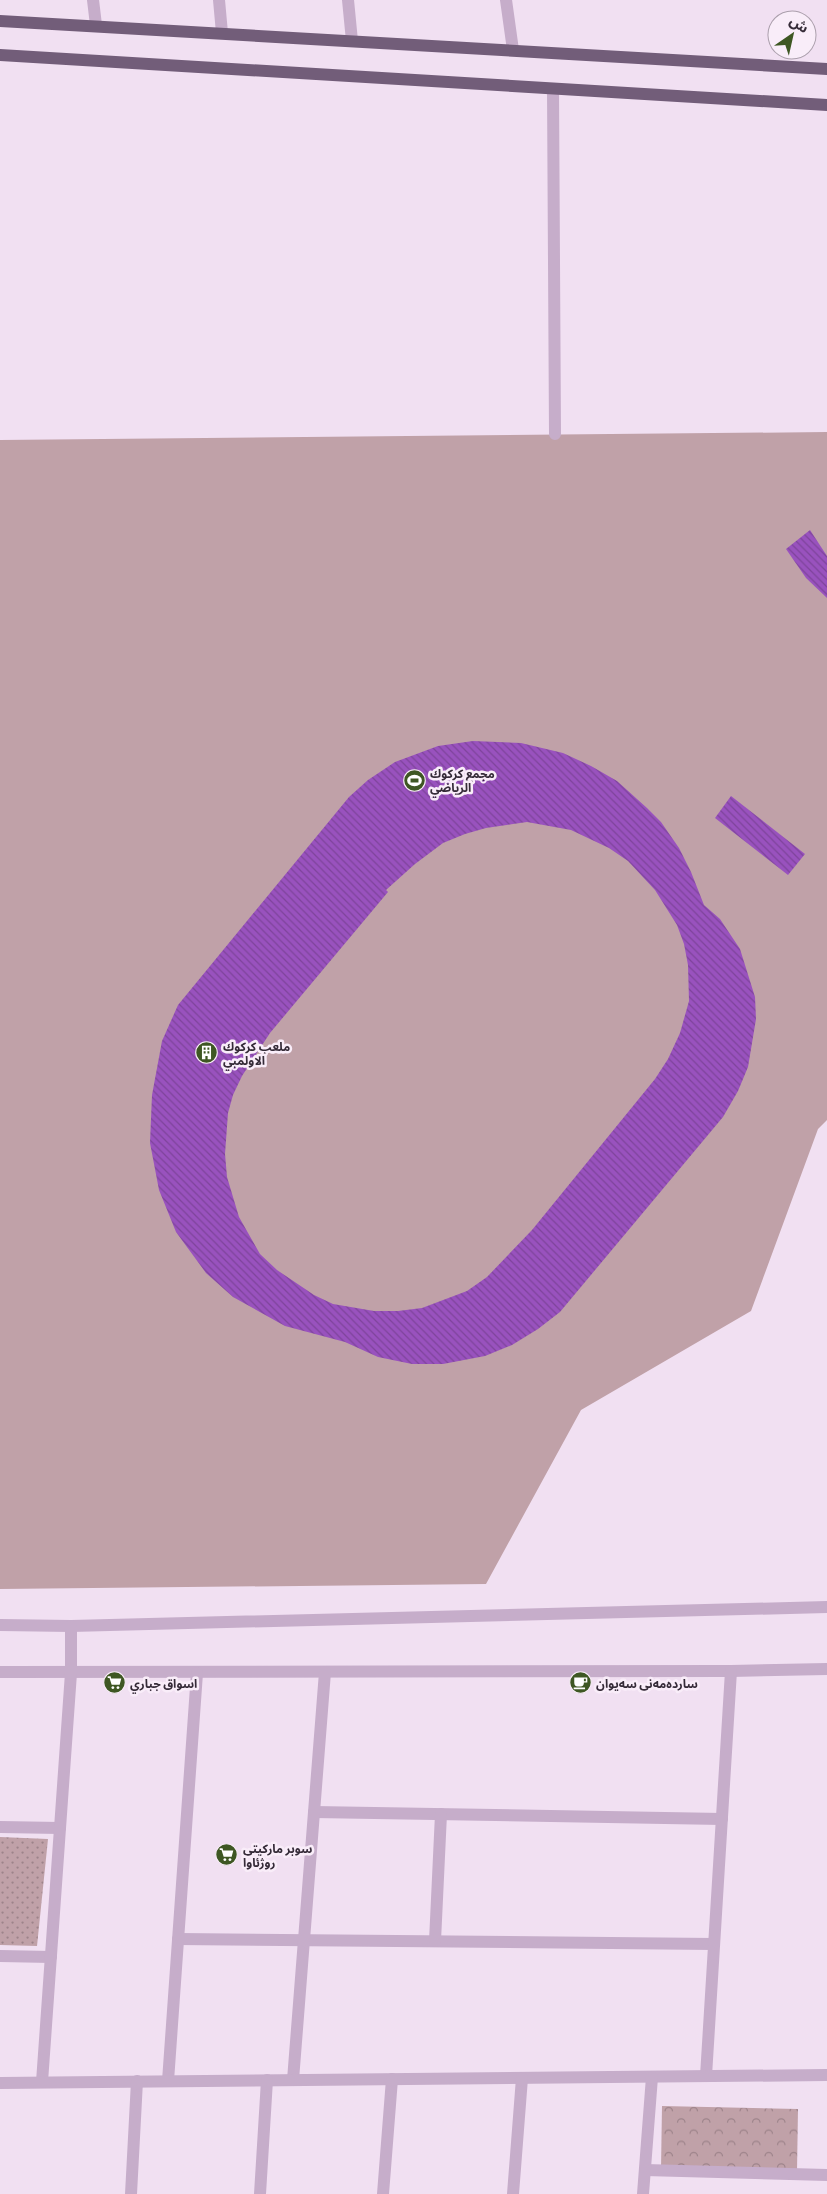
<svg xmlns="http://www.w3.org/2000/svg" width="827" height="2194" font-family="Barlow,'Noto Sans Arabic',sans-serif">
<defs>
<pattern id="grass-dots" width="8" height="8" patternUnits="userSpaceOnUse" patternTransform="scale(1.25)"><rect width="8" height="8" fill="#c0a1a8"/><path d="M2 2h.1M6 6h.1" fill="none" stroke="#9d838a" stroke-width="1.8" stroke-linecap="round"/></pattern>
<pattern id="park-crowns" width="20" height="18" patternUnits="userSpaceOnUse" patternTransform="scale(1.25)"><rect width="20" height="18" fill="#c0a1a8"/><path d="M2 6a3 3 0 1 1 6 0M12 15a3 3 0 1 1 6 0" fill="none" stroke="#9d838a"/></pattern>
<pattern id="building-back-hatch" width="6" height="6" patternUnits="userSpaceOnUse" patternTransform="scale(1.25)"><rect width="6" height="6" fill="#9952be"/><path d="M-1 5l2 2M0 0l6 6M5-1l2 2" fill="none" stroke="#7e449b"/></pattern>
</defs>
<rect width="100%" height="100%" fill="#f1e0f2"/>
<path fill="url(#grass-dots)" d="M0 1837 48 1839 37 1946 0 1945Z"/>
<path fill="url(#park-crowns)" d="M662 2106 798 2109 797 2171 661 2169Z"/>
<path fill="#c0a1a8" d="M827 432V1120L818 1129 751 1311 581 1410 486 1584 0 1589V440Z"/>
<g fill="url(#building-back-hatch)" fill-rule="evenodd">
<path d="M810 530 827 556V598L806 578 786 549Z"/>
<path d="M473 741 521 743 563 753 591 766 617 781 647 808 661 822 679 848 691 872 704 905 720 919 740 949 755 997 756 1019 748 1067 738 1091 723 1117 560 1312 538 1329 512 1345 485 1356 443 1364H412L378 1357 345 1342 285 1326 233 1297 206 1273 176 1232 159 1190 150 1143 152 1095 162 1041 178 1005 349 797 368 780 395 762 438 746ZM527 822 571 830 609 848 628 861 655 890 677 925 684 944 688 965 689 1001 680 1033 668 1059 655 1079 532 1230 487 1277 467 1291 422 1308 398 1311H374L333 1304 314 1295 277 1270 260 1254 239 1217 227 1177 225 1154 228 1113 233 1095 242 1076 270 1033 388 892 386 890 415 864 443 843 465 834 486 828Z"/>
<path d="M731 796 805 854 788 875 715 818Z"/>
</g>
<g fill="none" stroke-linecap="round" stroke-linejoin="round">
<g stroke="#c6adca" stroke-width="12">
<path d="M93 0 96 25"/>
<path d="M219 0 222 33"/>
<path d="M348 0 352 41"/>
<path d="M506 0 513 50"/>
<path d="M553 89 555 434"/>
<path d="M0 1625 71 1626 827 1607"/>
<path d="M0 1672 731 1671 827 1669"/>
<path d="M314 1812 722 1819"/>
<path d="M0 1827 60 1828"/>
<path d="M178 1939 714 1944"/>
<path d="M435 1941 441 1814"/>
<path d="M0 1956 51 1957"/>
<path d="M706 2076 731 1671"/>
<path d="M293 2080 325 1672"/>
<path d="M168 2081 197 1673"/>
<path d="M42 2082 71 1673V1626"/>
<path d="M0 2083 827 2075"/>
<path d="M645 2170 827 2175"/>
<path d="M131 2194 137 2081"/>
<path d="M260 2194 267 2080"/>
<path d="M383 2194 392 2079"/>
<path d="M513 2194 522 2078"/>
<path d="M643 2194 652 2077"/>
</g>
<g stroke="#725d79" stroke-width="12">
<path d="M0 21 827 69"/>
<path d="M0 55 827 105"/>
</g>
</g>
<defs>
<symbol id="stadium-disc" viewBox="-11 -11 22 22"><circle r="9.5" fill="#3e5723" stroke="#f9edf9"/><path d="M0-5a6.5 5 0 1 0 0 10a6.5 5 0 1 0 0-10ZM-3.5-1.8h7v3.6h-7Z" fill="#fff"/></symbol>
<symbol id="building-disc" viewBox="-11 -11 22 22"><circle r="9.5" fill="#3e5723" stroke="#f9edf9"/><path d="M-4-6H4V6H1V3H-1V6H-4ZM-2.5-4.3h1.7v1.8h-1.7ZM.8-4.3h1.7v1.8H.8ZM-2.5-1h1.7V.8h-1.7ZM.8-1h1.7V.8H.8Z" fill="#fff"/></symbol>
<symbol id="supermarket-disc" viewBox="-11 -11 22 22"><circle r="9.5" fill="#3e5723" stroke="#f9edf9"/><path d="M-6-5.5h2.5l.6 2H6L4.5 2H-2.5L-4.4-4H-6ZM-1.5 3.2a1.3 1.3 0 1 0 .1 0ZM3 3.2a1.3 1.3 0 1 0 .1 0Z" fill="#fff"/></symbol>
<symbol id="cafe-disc" viewBox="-11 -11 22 22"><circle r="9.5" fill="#3e5723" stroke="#f9edf9"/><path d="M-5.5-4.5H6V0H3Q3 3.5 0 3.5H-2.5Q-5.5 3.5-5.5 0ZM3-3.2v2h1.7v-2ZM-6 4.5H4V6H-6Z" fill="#fff"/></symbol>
</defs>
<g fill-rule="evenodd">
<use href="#stadium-disc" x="402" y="768" width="25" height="25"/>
<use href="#building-disc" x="194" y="1040" width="25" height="25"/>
<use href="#supermarket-disc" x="102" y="1670" width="25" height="25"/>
<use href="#cafe-disc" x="568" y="1670" width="25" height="25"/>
<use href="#supermarket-disc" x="214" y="1842" width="25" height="25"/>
</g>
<g text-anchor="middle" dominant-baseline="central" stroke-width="5" stroke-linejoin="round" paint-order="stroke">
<g font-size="12" font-weight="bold" fill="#352b38" stroke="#f9edf9" text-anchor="start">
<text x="430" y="773">مجمع كركوك<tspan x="430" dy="14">الرياضي</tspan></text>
<text x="223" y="1046">ملعب كركوك<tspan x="223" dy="14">الاولمبي</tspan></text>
<text x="130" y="1683">اسواق جباري</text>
<text x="596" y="1683">ساردەمەنی سەیوان</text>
<text x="243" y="1848">سوبر ماركيتى<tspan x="243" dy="14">روژئاوا</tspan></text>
</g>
</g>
<g transform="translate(792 35) rotate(34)"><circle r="24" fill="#f9edf9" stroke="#ab9fac"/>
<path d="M0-4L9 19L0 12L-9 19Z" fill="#3e5723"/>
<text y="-8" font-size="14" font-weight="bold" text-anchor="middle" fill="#352b38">ش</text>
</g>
</svg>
